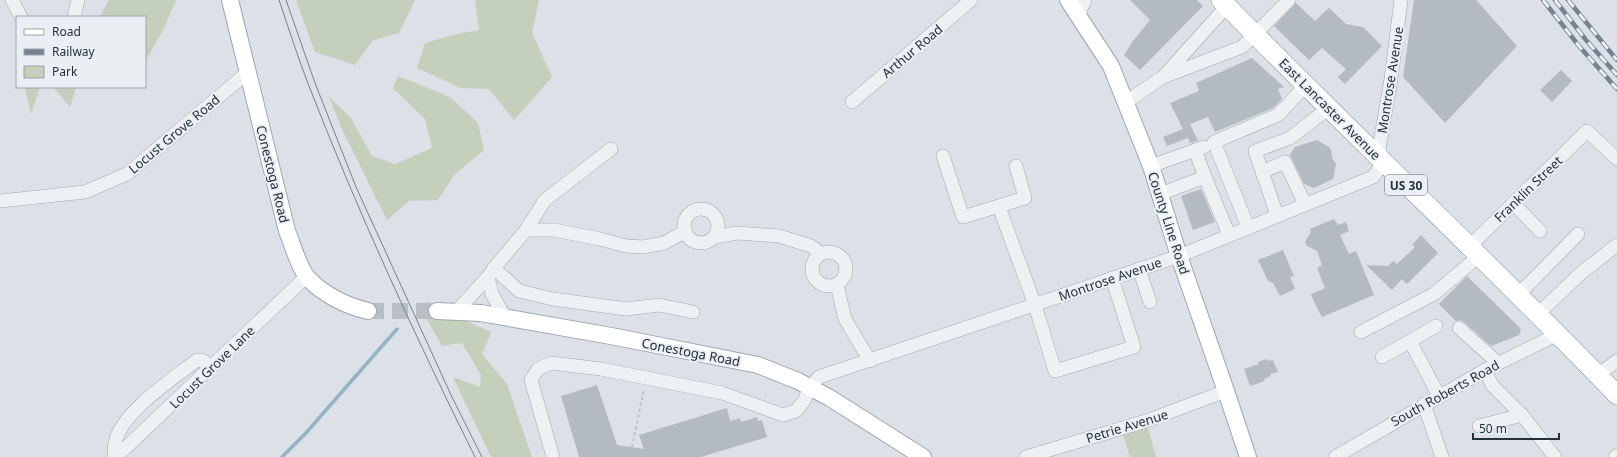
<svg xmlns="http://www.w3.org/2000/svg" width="1617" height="457" font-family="'Noto Sans',sans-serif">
<rect width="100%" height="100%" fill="#dbe1e6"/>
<g fill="#c4cfbc">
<path d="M109 0H176L164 28 145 62V17H100Z"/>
<path d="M296 0H415L399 33 373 40 355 65 315 52Z"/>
<path d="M475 0H539L532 33 552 77 514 120 489 89 461 88 417 68 425 43 457 34 479 30Z"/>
<path d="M398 76 450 97 478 123 484 150 455 174 438 200 409 201 387 220 341 127 329 97 351 118 372 156 395 164 432 148 425 119 393 88Z"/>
<path d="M25 87H40L31 114Z"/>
<path d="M53 87H76L70 107Z"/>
<path d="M429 301 440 320 461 319 491 332 482 354 507 384 532 457H491L453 377 480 387 481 375 462 343 442 346 420 307Z"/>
<path d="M1146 421 1156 457H1130L1121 428Z"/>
</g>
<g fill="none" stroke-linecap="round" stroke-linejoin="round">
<path stroke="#96b3c6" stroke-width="3.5" d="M282 457 305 434 397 329"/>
</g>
<g fill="#b3bac2">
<path d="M1130 0H1197L1203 6 1140 70 1124 55 1133 41 1150 20Z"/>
<path d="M1414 0H1476L1517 46 1445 123 1403 77Z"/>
<path d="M1296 3 1315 21 1329 8 1346 24 1363 27 1382 46 1345 84 1338 77 1346 69 1322 48 1309 60 1274 26Z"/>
<path d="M1252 58 1284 87 1278 89 1282 99 1273 108 1215 132 1208 117 1190 124 1198 141 1190 143 1188 138 1167 146 1163 137 1183 129 1170 103 1199 91 1196 83Z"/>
<path d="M1561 70 1572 81 1552 102 1540 90Z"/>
<path d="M1317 140 1329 147 1331 150 1332 158 1336 164 1333 179 1314 188 1304 184 1290 155 1295 147Z"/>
<path d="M1201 189 1215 222 1193 230 1181 196Z"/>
<path d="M1334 219 1338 225 1346 222 1349 231 1340 235 1349 254 1356 251 1374 295 1322 317 1314 302 1311 294 1325 288 1317 268 1322 265 1317 251 1307 246 1305 242 1311 232 1310 229Z"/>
<path d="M1421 235 1438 253 1407 284 1402 279 1392 290 1366 265 1388 266 1393 261 1397 264 1415 247 1412 245Z"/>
<path d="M1283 250 1294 276 1290 277 1295 289 1280 296 1273 283 1268 281 1258 260Z"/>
<path d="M1467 276 1521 329 1519 335 1491 346 1464 322 1460 320 1456 321 1439 304Z"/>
<path d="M1267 359 1268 361 1273 360 1278 372 1270 374 1271 376 1264 379 1265 381 1250 386 1244 369 1259 364 1258 362Z"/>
<path d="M597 385 617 445 644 449 639 435 727 408 730 421 740 418 741 422 757 417 758 421 762 420 767 437 701 457H579L561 396Z"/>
</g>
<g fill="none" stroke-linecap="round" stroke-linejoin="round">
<path stroke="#b7bec4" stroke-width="16" stroke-dasharray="16 8" stroke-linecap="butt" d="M368 311H437"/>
<defs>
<g id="minor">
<path d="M12 0 21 17"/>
<path d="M1227 6 1163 77 1242 47 1289 0"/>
<path d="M1078 16 1085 0"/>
<path d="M74 17 78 0"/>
<path d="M852 102 971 0"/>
<path d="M1126 102 1163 77"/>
<path d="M1195 150 1205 177"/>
<path d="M943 156 963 217 1025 198 1016 166"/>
<path d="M1151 166 1204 147"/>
<path d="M1262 172 1285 162 1305 204"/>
<path d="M1160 194 1205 177 1229 235"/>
<path d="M0 201 85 192 127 174 248 72"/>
<path d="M1513 203 1540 231"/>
<path d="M999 207 1035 305 1055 371 1134 347 1112 278"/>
<circle cx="701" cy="226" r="17"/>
<path d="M1277 215 1255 151 1290 138 1329 108"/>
<path d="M1248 227 1214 142 1278 115 1306 85"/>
<path d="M526 230H554L600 239 626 246 643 247 664 243 686 231"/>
<path d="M715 237 737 233 779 236 811 246 821 254"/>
<path d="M1469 247 1587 131 1617 159"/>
<circle cx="829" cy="269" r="17"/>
<path d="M494 268 519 291 553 299 626 309 659 305 693 312"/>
<path d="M1139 269 1150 302"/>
<path d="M488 277 492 294 505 317"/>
<path d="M837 285 845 319 870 361"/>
<path d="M1518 295 1578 234"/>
<path d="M457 311 488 277 494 268 526 230 545 200 611 149"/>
<path d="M1538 314 1581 273 1617 245"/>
<path d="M1459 328 1498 363"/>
<path d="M1361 332 1434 294 1479 256"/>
<path d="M1410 341 1436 326"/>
<path d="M1382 357 1410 341 1439 396"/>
<path d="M1485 370 1492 385 1522 415 1555 457"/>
<path d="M1598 375 1617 361"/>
<path d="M1424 404 1442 457"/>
<path d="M1479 426 1522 415"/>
<path d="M115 457C114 451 114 445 116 439 125 410 174 378 197 360L204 361 209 369"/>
<path d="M116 457 307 276"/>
<path d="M553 457 531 380 538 369 551 363 601 369 722 393 783 415 796 411 804 401 810 387 819 377 1179 256 1373 177 1383 163 1379 149 1391 79 1401 0"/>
<path d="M1026 457 1146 421 1226 391"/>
<path d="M1335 457 1485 370 1558 334"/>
<path d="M1615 457 1617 455"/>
</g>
<g id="major">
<path d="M230 0 287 231C293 245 298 266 307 277 322 294 346 306 368 311"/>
<path d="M1068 0 1111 66 1151 166 1179 256 1226 391 1248 457"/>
<path d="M437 311 481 313 611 336 758 365 798 381 830 398 923 457"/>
</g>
<path id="highway" d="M1221 0C1351 133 1488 261 1617 395"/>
</defs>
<use href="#minor" stroke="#a1a8af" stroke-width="14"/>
<use href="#major" stroke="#9ba6b1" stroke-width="18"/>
<use href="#highway" stroke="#83909c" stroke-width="20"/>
<path stroke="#babfc4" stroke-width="2" stroke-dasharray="3 3" stroke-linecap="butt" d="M632 447 644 389"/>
<use href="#minor" stroke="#eef1f4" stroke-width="13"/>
<use href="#major" stroke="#fff" stroke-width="16"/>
<use href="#highway" stroke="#fff" stroke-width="19"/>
<g stroke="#75828f" stroke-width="1">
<path d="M279 0C289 29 298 58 309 86 358 212 415 336 475 457"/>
<path d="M286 0 315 83 356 187 451 395 482 457"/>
</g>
<defs>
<g id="rail">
<path d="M1543 0 1579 46 1617 89"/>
<path d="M1555 0 1586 40 1617 75"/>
<path d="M1568 0 1617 60"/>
</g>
</defs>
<use href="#rail" stroke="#75828f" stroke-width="4.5"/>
<use href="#rail" stroke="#eaeff4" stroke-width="3" stroke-dasharray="9" stroke-linecap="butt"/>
</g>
<g text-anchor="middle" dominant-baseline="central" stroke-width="4" stroke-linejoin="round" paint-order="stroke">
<rect fill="#eaeff4" stroke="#606972" stroke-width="1" x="1385" y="175" width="42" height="20" rx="3"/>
<g font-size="12" font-weight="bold" fill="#25303b">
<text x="1406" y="185">US 30</text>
</g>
<g font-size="13" fill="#25303b" stroke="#eaeff4">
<text transform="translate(912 51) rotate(-40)">Arthur Road</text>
<text transform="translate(1390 80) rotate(-81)">Montrose Avenue</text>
<text transform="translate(1330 109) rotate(45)">East Lancaster Avenue</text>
<text transform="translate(174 134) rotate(-40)">Locust Grove Road</text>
<text transform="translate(273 174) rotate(76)">Conestoga Road</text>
<text transform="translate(1528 189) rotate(-44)">Franklin Street</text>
<text transform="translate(1169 223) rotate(72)">County Line Road</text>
<text transform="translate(1110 279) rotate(-19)">Montrose Avenue</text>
<text transform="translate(691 352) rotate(11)">Conestoga Road</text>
<text transform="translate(212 367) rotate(-44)">Locust Grove Lane</text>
<text transform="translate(1445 393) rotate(-29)">South Roberts Road</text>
<text transform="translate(1127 426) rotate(-17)">Petrie Avenue</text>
</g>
</g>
<rect x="16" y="16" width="130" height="72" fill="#eaeff4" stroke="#9ba3aa"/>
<rect x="24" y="29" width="20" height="6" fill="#ffffff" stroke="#9ba3aa"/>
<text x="52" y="36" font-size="12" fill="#25303b">Road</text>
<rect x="24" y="49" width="20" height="6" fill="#75828f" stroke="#9ba3aa"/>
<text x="52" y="56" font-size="12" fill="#25303b">Railway</text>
<rect x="24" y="66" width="20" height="12" fill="#c4cfbc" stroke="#9ba3aa"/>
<text x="52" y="76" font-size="12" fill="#25303b">Park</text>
<path d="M1473 433v6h86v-6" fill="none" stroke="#25303b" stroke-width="2"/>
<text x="1479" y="433" font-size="12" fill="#25303b" stroke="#eaeff4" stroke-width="3" paint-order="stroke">50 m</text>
</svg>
